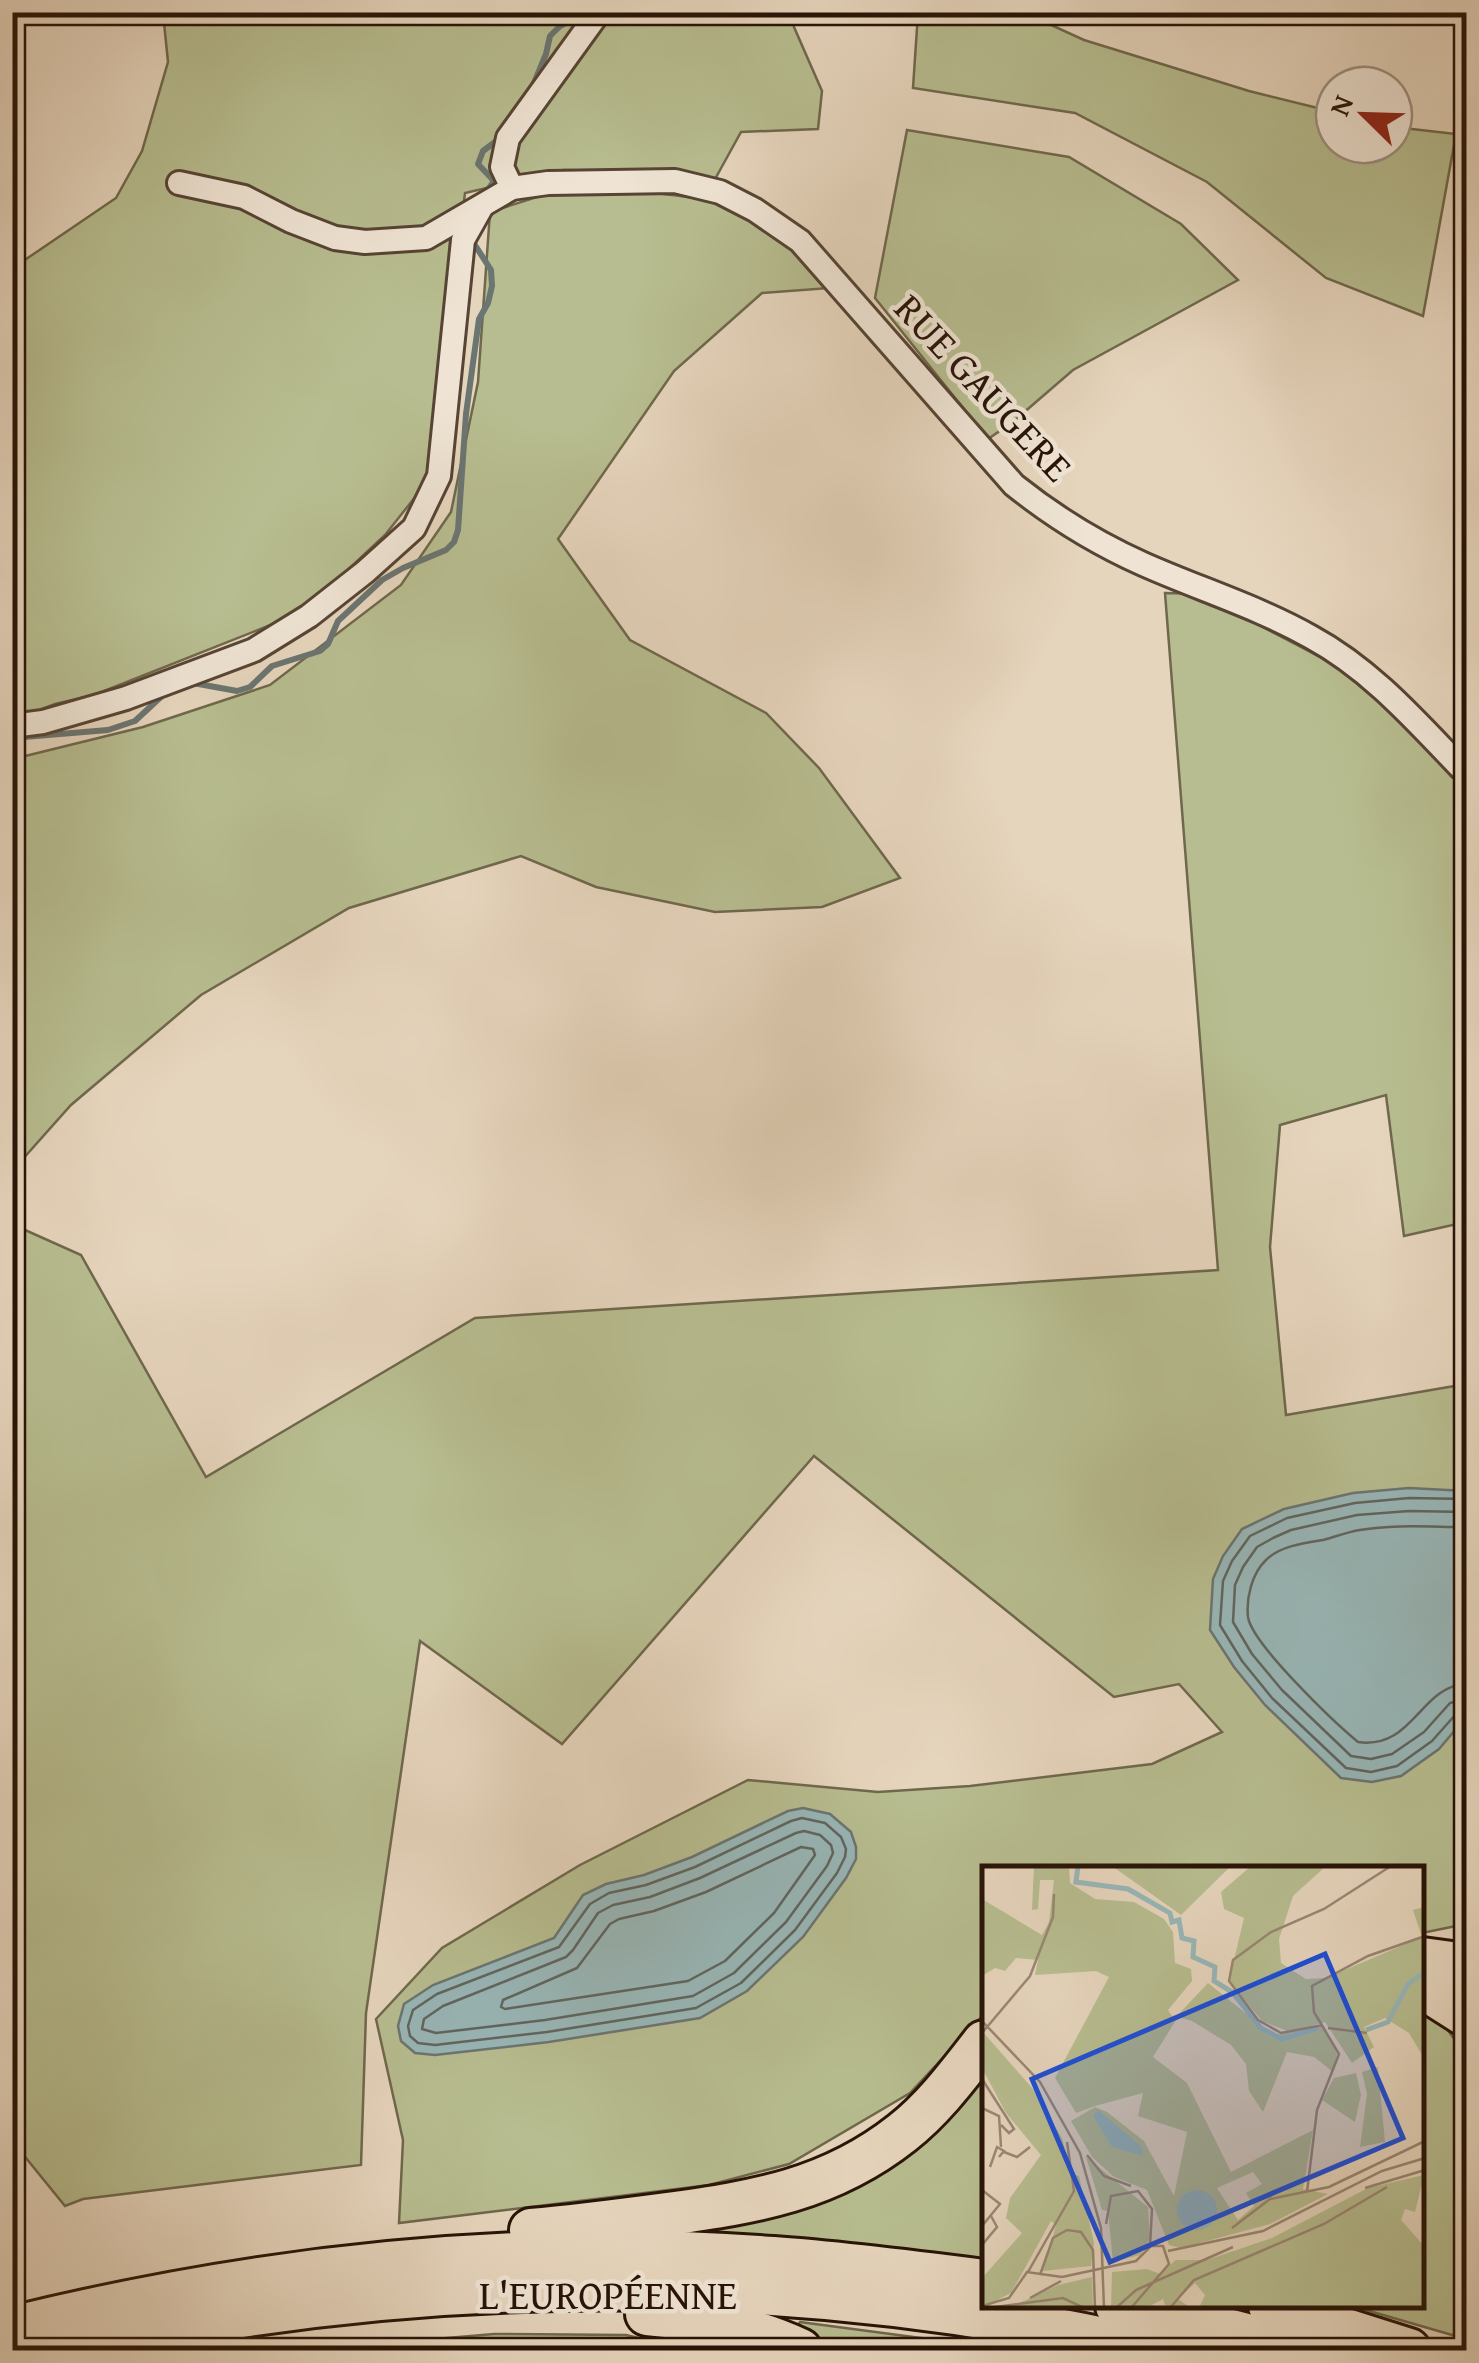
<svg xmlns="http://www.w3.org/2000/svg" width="1479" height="2363" font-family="'Gentium Book Plus',serif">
<rect width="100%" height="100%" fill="#e6d5bd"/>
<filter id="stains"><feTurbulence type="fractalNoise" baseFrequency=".002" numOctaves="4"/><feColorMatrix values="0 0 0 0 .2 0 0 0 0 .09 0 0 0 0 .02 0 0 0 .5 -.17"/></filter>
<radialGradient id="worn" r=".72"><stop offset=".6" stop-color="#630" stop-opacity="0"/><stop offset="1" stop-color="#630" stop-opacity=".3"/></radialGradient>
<g fill="#b7bd90" stroke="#6f684c" stroke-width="2.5">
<path d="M163 13H791L794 27 822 91 818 129 741 132 714 181 647 172 564 170 465 193 431 464 416 496 385 535 322 594 273 624 94 695 55 704 13 720V268L116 198 142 151 168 62Z"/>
<path d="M918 13H1025L1084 40 1249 91 1334 112V145H1394V127L1456 134 1423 316 1326 278 1207 182 1075 113 913 88Z"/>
<path d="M907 130 1069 157 1181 224 1238 280 1073 370 1014 421 988 439 875 298Z"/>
<path d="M651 192C674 196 699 197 720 204 761 216 804 255 830 288L762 293 674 371 558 539 630 640 766 713 819 768 900 878 822 907 715 912 596 887 521 856 349 908 201 995 71 1105 13 1170V759L143 727 270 685 401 585 451 512 478 382 490 212 543 195Z"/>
<path d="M1165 593 1200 594 1322 658 1385 698 1452 777 1466 786V1222L1404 1236 1386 1095 1280 1125 1270 1247 1286 1415 1466 1384V1924L1422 1933V1868H984V2014L910 2093 789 2164 709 2185 399 2223 403 2140 376 2019 442 1948 580 1865 748 1780 878 1792 970 1786 1152 1764 1222 1732 1179 1684 1114 1697 814 1456 562 1744 420 1641 366 2013 361 2165 83 2199 65 2206 13 2142V1205L25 1230 81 1255 206 1477 475 1318 1218 1270Z"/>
<path d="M1422 2013 1441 2021 1466 2055V2339L1352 2306H1422Z"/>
<path d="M984 2071V2259L697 2231 695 2223 800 2203Z"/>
<path d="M800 2322 989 2347 1007 2350H782Z"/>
<path d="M494 2334 626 2335 691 2350H305Z"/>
</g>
<g fill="#98b7b8" stroke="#6b7571" stroke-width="2.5">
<path d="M1409 1488 1466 1491V1717L1439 1749 1401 1776 1372 1782 1341 1778 1265 1705 1234 1667 1210 1630 1213 1579 1223 1556 1242 1529 1284 1509 1353 1493Z"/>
<path d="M803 1808 830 1814 851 1832 856 1847V1859L846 1878 803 1937 747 1991 700 2018 549 2042 435 2055 415 2053 401 2041 398 2026 404 2004 433 1985 554 1938 583 1895 606 1884 644 1875 692 1857 788 1811Z"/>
</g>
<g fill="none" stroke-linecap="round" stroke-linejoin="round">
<g stroke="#606560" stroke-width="2.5">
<path d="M1466 1499 1409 1498 1355 1503 1287 1518 1250 1536 1232 1561 1223 1581 1220 1625 1242 1661 1272 1698 1346 1768 1371 1772 1397 1766 1432 1741 1456 1714 1466 1712"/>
<path d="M1466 1512 1409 1511 1357 1515 1291 1530 1273 1538 1257 1547 1243 1567 1235 1585 1233 1622 1252 1654 1282 1690 1351 1756 1371 1759 1392 1754 1424 1732 1450 1703 1466 1699"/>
<path d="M1466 1527C1431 1527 1395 1524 1360 1530 1347 1532 1335 1537 1323 1540 1304 1543 1280 1546 1266 1560 1252 1573 1246 1598 1248 1617 1252 1644 1334 1722 1358 1742 1413 1750 1420 1686 1466 1684"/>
<path d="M802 1818 825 1823 841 1837 846 1849 845 1857 837 1873 795 1930 741 1983 696 2008 547 2032 435 2045 418 2043 410 2036 408 2026 413 2010 437 1994 559 1947 590 1904 609 1893 646 1885 695 1867 791 1821Z"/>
<path d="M804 1831 820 1835 831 1845 833 1853 827 1866 786 1922 734 1973 693 1996 545 2020 436 2033 422 2029 424 2019 443 2006 566 1957 573 1950 598 1913 613 1905 650 1897 700 1878 796 1833Z"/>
<path d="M801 1847 813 1849 815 1855 774 1913 725 1961 688 1981 505 2009 501 2007 503 2000 577 1968 610 1924 619 1919 654 1911 706 1892Z"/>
</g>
<g stroke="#6b7571" stroke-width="6">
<path d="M532 88 546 54 550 36 560 26 586 12"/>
<path d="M485 194 494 181 478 164 483 151 499 139"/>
<path d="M193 683 237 691 250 687 272 666 320 651 328 644 338 621 382 580 403 568 446 550 454 542 458 530 466 414 479 319 488 303 492 286 491 270 473 242V237"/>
<path d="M12 738 108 730 135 721 163 695"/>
</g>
<defs>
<g id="street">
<path d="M179 183 244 197 291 221 335 238 365 242 426 238 512 188 548 183 675 181 720 192 755 210 800 241 1014 485C1054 517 1096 543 1143 564 1199 589 1258 607 1311 637 1370 669 1414 719 1460 767L1466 771"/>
<path d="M512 188 502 167 508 138 599 12"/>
<path d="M12 726 43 722 126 698 254 650 309 616 365 572 414 528 439 476 463 240 481 208"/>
</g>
<g id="highway">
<path d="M1422 1959 1466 1965"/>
<path d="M1422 1987 1466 2015"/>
<path d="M531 2230C576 2226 622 2220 667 2214 755 2202 830 2190 902 2133 934 2108 959 2074 984 2042"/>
<path d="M1117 2306 1220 2328 1304 2350"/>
<path d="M1270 2306 1409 2350"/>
<path d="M647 2314C701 2319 751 2327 800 2350"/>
<path d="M12 2328C260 2267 518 2239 773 2258 844 2263 914 2272 984 2281"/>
<path d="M62 2350C419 2268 797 2268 1154 2350"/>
</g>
</defs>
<use href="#street" stroke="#574434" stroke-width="28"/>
<use href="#highway" stroke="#271307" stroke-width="48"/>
<use href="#street" stroke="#efe4d4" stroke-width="22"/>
<use href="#highway" stroke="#e6d5bd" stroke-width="42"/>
</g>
<g text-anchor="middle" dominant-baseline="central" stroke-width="9" stroke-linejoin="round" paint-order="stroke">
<g font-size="40" fill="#271307" stroke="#efe4d4">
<text transform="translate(984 387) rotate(47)">RUE GAUGERE</text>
<text x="608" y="2294">L'EUROPÉENNE</text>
</g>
</g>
<g transform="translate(982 1866)">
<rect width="442" height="442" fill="#e6d5bd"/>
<path d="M52 0H87L88 17 113 33 152 36 182 53 191 66 193 97 209 103 210 115 186 144 192 153 226 117 291 169 342 160 355 188 351 206 332 191 305 186 281 246 267 225 264 198 249 179 210 155 196 151 171 191 205 217 249 306 331 264 321 323 346 328 288 358 199 382 187 379 165 324 132 311 110 291 89 255 113 241 125 246 162 275 192 330 205 266 156 250 161 227 113 240 94 247 73 212 127 111 114 105 53 109 56 94 34 92 23 105 13 102 0 110V33L60 69 67 56 72 14H58L56 43 50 44ZM271 306 280 318 264 327 272 340 256 354 235 322ZM130 0H249L199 49ZM269 0H344L311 30 297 73 299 97 324 113 344 112 440 71 431 44 442 41V192L427 167 403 152 382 161 392 181 370 197 343 156 308 166 280 155 247 115 262 52 242 43 239 26ZM0 165 51 223 80 272 90 308 97 310 112 377 109 400 61 405 74 359 69 355 29 427 0 442V412L40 367 24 352 28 332 59 289 24 247 0 202ZM396 201 403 276 378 281 385 228 380 206ZM374 207 379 229 373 256 340 234 352 212ZM104 291 166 341 168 373 158 389 131 396 126 345 120 344ZM442 309 433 346 423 343 419 354 442 380V442H217L223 429 213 417 196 433 209 442H184L181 433 164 442H129L130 406 165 403 178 408 194 394H225L290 372 386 322ZM110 411 111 442H27L76 419Z" fill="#b7bd90" fill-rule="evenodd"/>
<path d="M116 244 160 281 161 290 130 281 111 250ZM195 344a20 20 0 1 1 40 0a20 20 0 1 1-40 0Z" fill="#98b7b8"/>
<path fill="none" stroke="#98b7b8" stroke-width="5" d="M96 0 94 16 146 23 188 47 190 56 197 54 200 72 212 75 211 91 233 101 232 115 250 126 279 162 300 173 336 162M384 164 406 156 426 118 443 106"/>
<path fill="none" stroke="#9a8774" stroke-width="2.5" d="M0 155 58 216 98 287 119 362 122 442M341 159 299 167 276 154 247 115 251 94 289 66 342 43 409 0M346 162 385 167M0 167 48 110 71 51 72 28M0 213 32 263 27 267 19 259M0 242 17 250 19 281M22 286 35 291 48 281M105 289 122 310 149 320M8 301 15 281 22 285 17 291M383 322 443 304M0 324 18 338 0 360M325 326 335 244 357 188 332 146 330 120 386 90 443 70M124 358 129 330 156 325 170 343 168 381M250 362 288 333 347 321 443 275M0 379 15 361 9 350M186 385 281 365 400 305 443 292M46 406 92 325 85 276M58 409 71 372 85 364 99 366 111 384 113 442M48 432 79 415M0 440 27 432 45 406 80 411 154 395 169 380H181L187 398 149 442M13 441 81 432 102 442M134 442 154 424 251 381M188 442 212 414 342 358 405 321"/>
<path fill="#1d4ed8" fill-opacity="0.15" stroke="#1d4ed8" stroke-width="5" d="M343 88 421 272 128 396 50 213Z"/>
<rect width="442" height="442" fill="none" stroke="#271307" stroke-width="5"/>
</g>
<rect width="1479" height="2363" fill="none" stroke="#e6d5bd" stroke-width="50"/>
<rect x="15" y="15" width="1449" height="2333" fill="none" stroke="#271307" stroke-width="5"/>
<rect x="25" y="25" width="1429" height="2313" fill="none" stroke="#271307" stroke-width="2.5"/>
<g transform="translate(1364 115) rotate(293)"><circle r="48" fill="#efe4d4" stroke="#9f9082" stroke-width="2.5"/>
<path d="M0-8L18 38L0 25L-18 38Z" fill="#8f2418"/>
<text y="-15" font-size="28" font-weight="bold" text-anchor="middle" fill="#271307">N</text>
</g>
<rect width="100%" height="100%" filter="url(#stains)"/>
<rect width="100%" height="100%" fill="url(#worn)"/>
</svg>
